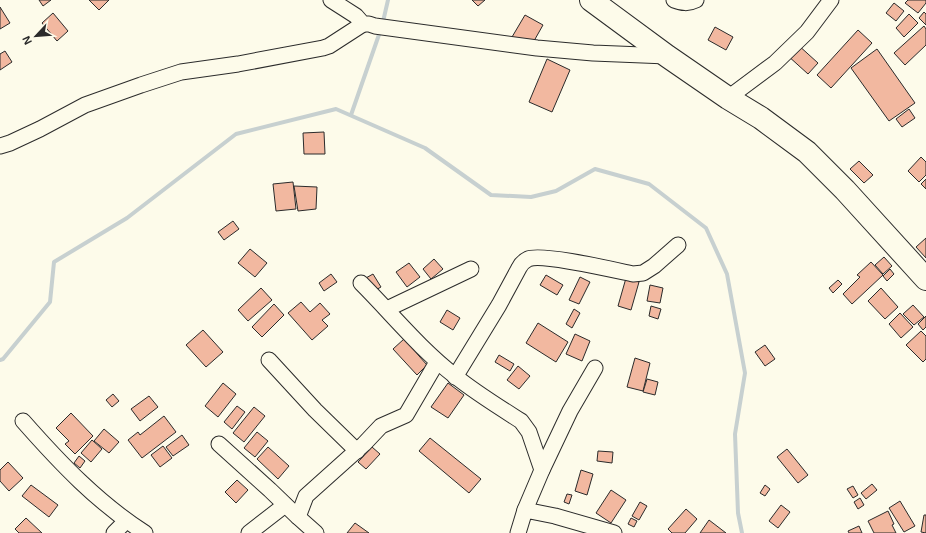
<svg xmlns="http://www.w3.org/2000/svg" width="926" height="533" font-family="Arial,sans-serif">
<rect width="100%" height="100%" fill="#fdfbea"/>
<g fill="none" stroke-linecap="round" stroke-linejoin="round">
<g stroke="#c7d0d0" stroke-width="4">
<path d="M351 115 382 26 388 0"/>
<path d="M0 360 3 359 50 302 54 262 127 218 236 134 336 109 425 148 491 195 531 197 556 191 595 169 649 184 706 228 727 274 745 373 735 434 738 513 742 533"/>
</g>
</g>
<g fill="#f2b8a0" stroke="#2b2b2b">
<path d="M39 0H51L43 6Z"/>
<path d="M89 0H109L99 10Z"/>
<path d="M472 0H485L478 6Z"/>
<path d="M908 0H926V3L918 13 905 3Z"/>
<path d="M894 3 904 11 896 21 886 13Z"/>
<path d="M0 7 10 23 0 29Z"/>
<path d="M924 12 926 14V25L919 18Z"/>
<path d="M53 13 68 31 57 41 42 23Z"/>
<path d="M909 14 918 23 904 37 896 28Z"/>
<path d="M525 15 543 25 530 48 512 37Z"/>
<path d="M924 26 926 29V45L905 65 894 53Z"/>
<path d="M715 27 733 37 726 50 708 40Z"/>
<path d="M858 30 872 43 831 88 817 75Z"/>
<path d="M797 44 818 63 808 74 787 55Z"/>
<path d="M877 49 915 103 889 121 851 68Z"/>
<path d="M5 51 12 62 0 70V54Z"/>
<path d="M547 59 570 70 552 112 529 102Z"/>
<path d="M909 109 915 118 902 127 896 119Z"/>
<path d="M324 132 325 154H304L303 133Z"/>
<path d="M921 157 926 162V175L919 182 908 171Z"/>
<path d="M859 161 873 175 864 183 850 169Z"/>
<path d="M926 179V189L921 184Z"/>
<path d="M293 182 296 209 276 211 273 184Z"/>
<path d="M294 186 317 187 316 209 298 211Z"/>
<path d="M233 221 239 229 224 240 218 232Z"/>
<path d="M926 238V258L916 247Z"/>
<path d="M250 249 267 263 255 277 238 263Z"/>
<path d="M884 257 892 266 883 274 875 265Z"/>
<path d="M434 259 443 269 431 279 423 269Z"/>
<path d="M871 262 883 275 852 304 843 294 860 277 857 275Z"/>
<path d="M409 263 420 277 407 287 396 272Z"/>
<path d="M890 269 894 274 887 281 883 276Z"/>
<path d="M331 274 337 282 324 291 319 283Z"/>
<path d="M373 274 381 287 365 296 357 283Z"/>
<path d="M546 275 563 285 557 295 540 285Z"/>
<path d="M580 277 590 282 579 304 569 300Z"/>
<path d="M626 278 639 282 631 310 618 306Z"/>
<path d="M838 280 842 284 833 293 829 288Z"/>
<path d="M650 285 663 288 660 303 647 301Z"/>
<path d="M261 288 272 300 248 321 238 310Z"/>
<path d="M881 288 898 307 885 319 868 301Z"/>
<path d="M301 302 310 312 320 303 330 314 322 320 328 326 312 340 288 313Z"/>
<path d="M274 304 284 315 262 337 252 327Z"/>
<path d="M913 305 924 317 914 325 903 314Z"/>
<path d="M651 306 661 309 658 319 649 316Z"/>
<path d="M574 309 580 313 572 328 566 324Z"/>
<path d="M447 310 460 318 453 330 440 322Z"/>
<path d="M900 313 913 327 901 338 889 324Z"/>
<path d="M926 316V327L923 330 918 324Z"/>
<path d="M538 323 568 342 556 362 526 343Z"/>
<path d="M203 330 223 352 206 367 186 345Z"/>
<path d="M921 331 926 336V359L923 362 906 345Z"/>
<path d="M575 334 590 341 582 361 566 354Z"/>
<path d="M404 339 427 365 417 375 393 349Z"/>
<path d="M765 345 775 359 765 366 755 352Z"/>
<path d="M499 355 514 364 510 371 495 362Z"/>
<path d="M635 358 650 363 643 391 627 387Z"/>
<path d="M518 366 530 376 519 389 507 380Z"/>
<path d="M647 379 658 382 655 395 643 392Z"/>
<path d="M223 383 236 394 218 417 205 406Z"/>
<path d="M448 383 464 395 448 418 431 407Z"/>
<path d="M113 394 119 401 112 407 106 400Z"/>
<path d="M149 396 158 407 140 421 131 409Z"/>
<path d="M237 406 245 412 232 429 224 422Z"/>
<path d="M254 407 265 416 244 442 233 433Z"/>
<path d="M71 413 93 436 75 454 65 444 69 441 56 428Z"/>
<path d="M164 416 176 432 142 458 128 440 138 432 140 435Z"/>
<path d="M104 429 119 442 109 453 94 441Z"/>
<path d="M257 432 268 441 255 457 244 448Z"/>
<path d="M182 435 189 445 173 456 166 447Z"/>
<path d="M430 438 481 479 469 493 419 451Z"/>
<path d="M92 440 102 449 91 462 81 453Z"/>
<path d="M163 446 172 458 160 467 151 455Z"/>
<path d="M268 447 289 466 278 479 257 459Z"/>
<path d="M372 447 380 454 366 469 358 462Z"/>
<path d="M787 449 808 475 798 483 777 457Z"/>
<path d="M598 451 613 452 612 463 597 461Z"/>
<path d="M79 456 85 461 80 468 74 463Z"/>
<path d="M8 462 23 478 9 491 0 481V470Z"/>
<path d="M581 470 593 474 587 495 575 491Z"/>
<path d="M237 480 248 490 236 503 225 492Z"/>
<path d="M872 484 877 490 866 499 861 493Z"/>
<path d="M31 485 58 505 49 517 22 496Z"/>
<path d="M765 485 770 489 765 496 760 493Z"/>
<path d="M853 486 858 495 853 498 847 489Z"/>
<path d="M611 490 626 500 611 523 596 513Z"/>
<path d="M567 494 572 495 569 504 564 502Z"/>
<path d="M860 498 864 505 858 509 854 502Z"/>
<path d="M900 501 915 526 904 532 889 508Z"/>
<path d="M640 502 647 506 639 520 632 516Z"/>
<path d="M781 505 790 512 778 528 769 521Z"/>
<path d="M686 509 697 519 685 533H672L668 529Z"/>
<path d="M888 511 894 524 892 525 896 533H874L868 521Z"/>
<path d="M924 515H926V533L921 532Z"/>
<path d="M26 518 42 533H19L15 529Z"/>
<path d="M631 518 637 521 634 527 628 524Z"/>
<path d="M709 520 726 533H700Z"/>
<path d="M355 523 369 533H347Z"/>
<path d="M859 526 862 533H849L848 531Z"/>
</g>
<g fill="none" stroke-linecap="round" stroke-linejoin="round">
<defs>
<g id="minor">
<path d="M331 0 356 16 363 24H369L375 26 537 48 593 53 667 56"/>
<path d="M674 0C682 3 688 4 696 0"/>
<path d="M728 98 775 63 807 32 831 0"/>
<path d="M0 146 10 143 40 129 85 105 141 85 181 72 238 64 323 48 329 46 363 24"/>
<path d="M361 283C392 314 420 349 455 376 476 393 499 407 521 421L529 432 542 470"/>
<path d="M387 309 471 269"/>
<path d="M269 360 315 410 357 451"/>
<path d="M455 377 499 305 519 268C521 264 524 261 528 259 541 253 614 270 633 274L643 273 654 266 678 245"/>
<path d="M23 421C60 463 98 503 145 533"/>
<path d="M219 444 270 490 298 517 316 533"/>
<path d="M525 510 542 470 570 411 595 368"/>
<path d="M298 517 306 496 364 444 381 426 406 415 437 362"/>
<path d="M114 533 126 521"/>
<path d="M249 533 285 505"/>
<path d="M518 533 525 510 555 516 614 533"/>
</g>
<path id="highway" d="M591 0 667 56 728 98 761 118 807 152 845 190 926 279"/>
</defs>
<use href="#minor" stroke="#2b2b2b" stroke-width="17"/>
<use href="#highway" stroke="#2b2b2b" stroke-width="24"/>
<use href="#minor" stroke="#fdfbea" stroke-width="15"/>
<use href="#highway" stroke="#fdfbea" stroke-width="22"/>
</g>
<g transform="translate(36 36) rotate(244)" stroke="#fdfbea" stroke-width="3" paint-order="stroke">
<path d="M0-3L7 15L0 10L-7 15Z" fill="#2b2b2b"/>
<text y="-6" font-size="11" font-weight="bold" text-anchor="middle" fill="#2b2b2b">N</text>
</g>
</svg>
